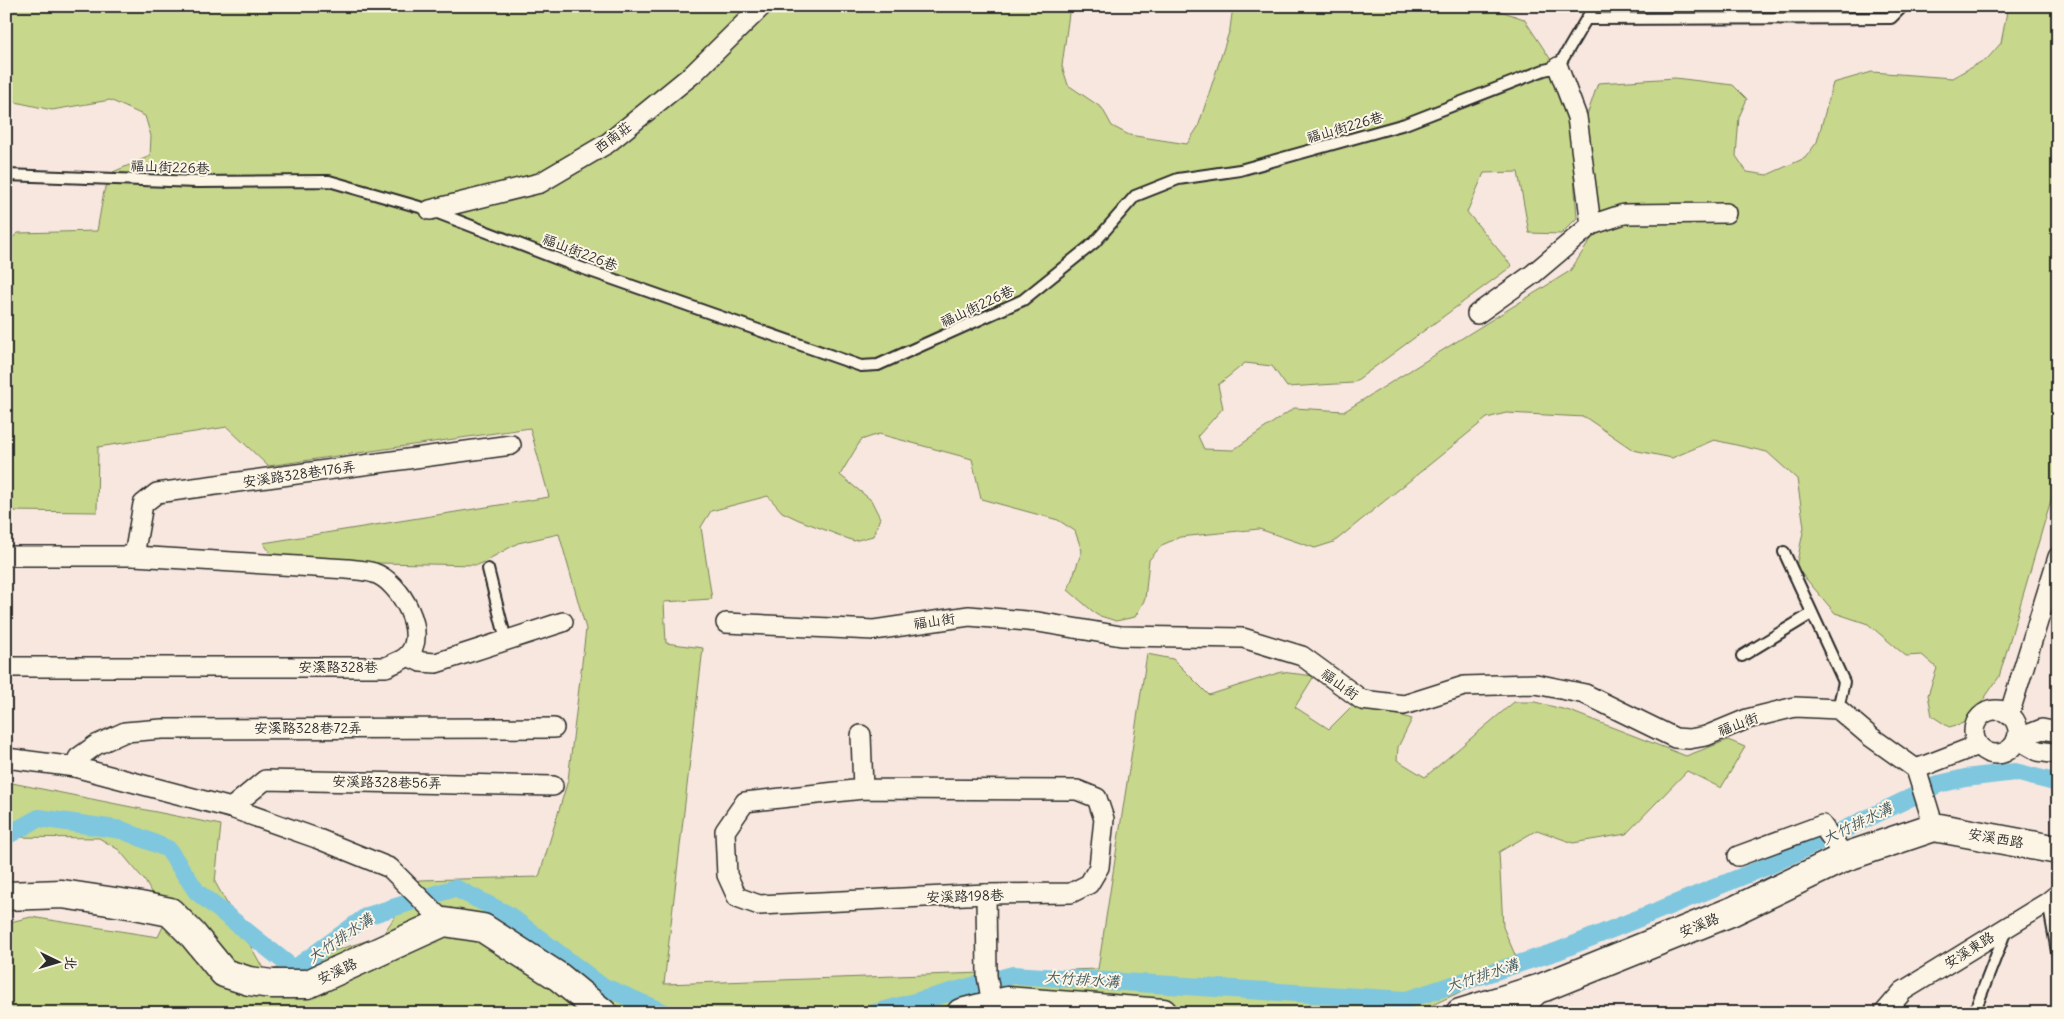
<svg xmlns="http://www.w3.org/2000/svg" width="2064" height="1019" font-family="Delius,'LXGW WenKai TC',sans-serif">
<rect width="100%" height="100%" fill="#f8e7df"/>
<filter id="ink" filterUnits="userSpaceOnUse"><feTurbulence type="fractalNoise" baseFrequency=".02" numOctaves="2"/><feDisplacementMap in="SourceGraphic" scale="10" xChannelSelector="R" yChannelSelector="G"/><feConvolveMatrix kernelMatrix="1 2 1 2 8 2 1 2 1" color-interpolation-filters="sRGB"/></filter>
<g filter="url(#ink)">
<path fill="#c7d78b" stroke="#79815b" d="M6 6H1070L1062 66 1068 85 1102 108 1112 126 1129 135 1187 144 1198 127 1230 29 1233 6H1486L1524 19 1557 69 1569 107 1577 218 1561 234 1529 233 1518 172 1484 173 1467 212 1512 266 1353 383 1287 387 1272 366 1245 363 1218 385 1223 408 1198 436 1204 449 1233 450 1294 408 1345 411 1570 271 1599 227 1586 118 1598 83 1675 78 1733 85 1747 99 1739 117 1736 156 1747 172 1767 175 1805 158 1817 142 1833 83 1872 72 1952 78 1988 58 2001 43 2008 6H2058V476L1999 677 1968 722 1949 727 1932 716 1928 695 1937 668 1922 655 1906 656 1868 624 1835 613 1796 567 1804 527 1797 479 1767 452 1714 440 1672 458 1633 450 1585 417 1506 413 1487 418 1334 542 1315 548 1259 529 1180 537 1162 545 1149 560 1145 599 1135 617 1116 621 1097 615 1068 590 1082 551 1075 531 1058 520 981 499 972 459 879 434 861 440 840 475 871 500 880 518 873 536 854 541 799 520 782 512 768 496 711 511 701 527 712 599 664 602 666 643 703 648 664 984 1098 969 1147 654 1173 659 1209 695 1281 672 1314 676 1295 707 1329 729 1356 702 1412 719 1398 747 1397 760 1425 777 1514 702H1535L1570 711 1686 756 1728 740 1745 747 1721 788 1687 771 1626 834 1573 843 1537 830 1499 852 1503 927 1519 964 1422 1010 1410 1013H6V923L31 917 158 937 166 920 145 881 119 850 99 838 6 837 7 782 221 825 215 882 265 972 382 936 419 880 539 877 568 780 586 629 559 534 518 543 478 565 277 561 263 543 549 497 530 428 268 466 227 427 98 447 97 512 6 511V271L9 267 6 259V243L18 233 97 231 104 191 113 172 150 156 151 136 145 116 110 100 52 110 6 100Z"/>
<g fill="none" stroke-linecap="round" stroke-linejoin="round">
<g stroke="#7fc7df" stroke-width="18">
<path d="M6 836 39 818 122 830 168 849 197 892 294 969 367 916 455 888 507 914 600 985 665 1013"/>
<path d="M875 1013 1013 975 1406 1000 1558 951 1768 866 1939 784 1965 778 2015 772 2058 783"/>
</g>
<defs>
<g id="lane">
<path d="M1588 19 1891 18 1903 6"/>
<path d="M6 175 197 182 329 181 430 210 573 265 861 366 878 365 1023 300 1095 242 1135 196 1178 179 1240 170 1405 124 1544 70 1558 67 1594 6"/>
<path d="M1784 552 1844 682 1838 709"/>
<path d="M488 569 506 640"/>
<path d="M1742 656 1811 614"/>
<path d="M2048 902 2058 957"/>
<path d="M1974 1013 2006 930"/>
</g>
<g id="street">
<path d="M430 210 540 183 608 143 694 73 762 6"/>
<path d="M1591 225 1624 214 1726 213"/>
<path d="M1477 314 1533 274 1591 225 1577 117 1558 67"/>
<path d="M6 556H134L347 569C355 570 366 570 374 573 400 581 430 635 407 656 402 661 392 664 386 667H6"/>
<path d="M134 556 143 504 157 493 511 445"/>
<path d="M726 623 874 630 969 616 1038 622 1121 636 1243 638 1302 656 1362 700 1404 705 1464 686 1536 684 1585 694 1675 738 1689 739 1706 736 1747 719 1795 707 1838 709 1871 737 1916 769"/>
<path d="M408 656 421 662 436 663 563 622"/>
<circle cx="1996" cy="732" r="22"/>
<path d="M2009 715 2058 557"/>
<path d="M861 735 863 789 745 802 725 831 727 875 737 897 759 905 986 894 1071 893 1089 884 1099 867 1104 819 1097 798 1077 790 863 789"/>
<path d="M2017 739 2038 751 2058 754"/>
<path d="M2017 739 2042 729 2058 732"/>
<path d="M6 758 75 767 231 808 316 838 390 868 444 922"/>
<path d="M75 767 78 758 96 745 125 732 162 729 554 728"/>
<path d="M1916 769 1978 745"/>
<path d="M1916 769 1934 827"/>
<path d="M231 808 265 780 553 786"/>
<path d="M1738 856 1822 825 1845 857"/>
<path d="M986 894 987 976 992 1004"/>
<path d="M1519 1013 1542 990"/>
<path d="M1884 1013 1903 991 2048 902 2058 894"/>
</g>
<g id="secondary">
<path d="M6 896 62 894 135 905 170 912 193 935 224 973 249 981 272 984H308L444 922 483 928 559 977 603 1013"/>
<path d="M961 1013 1007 1001 1163 1013"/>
<path d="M1460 1013 1544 987 1733 911 1845 857 1934 827 2058 850"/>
</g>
</defs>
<use href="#lane" stroke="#2b2b2b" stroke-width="14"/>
<use href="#street" stroke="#2b2b2b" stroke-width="22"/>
<use href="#secondary" stroke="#2b2b2b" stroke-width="31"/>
<use href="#lane" stroke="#fcf5e5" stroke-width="10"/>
<use href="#street" stroke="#fcf5e5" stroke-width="19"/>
<use href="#secondary" stroke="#fcf5e5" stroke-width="28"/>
</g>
</g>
<g text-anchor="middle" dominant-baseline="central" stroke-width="4" stroke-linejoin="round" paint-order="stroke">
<g font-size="14" fill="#2b2b2b" stroke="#fcf5e5">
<text transform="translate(1345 127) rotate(-16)">福山街226巷</text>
<text transform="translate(613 137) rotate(-36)">西南莊</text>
<text transform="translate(170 167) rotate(2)">福山街226巷</text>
<text transform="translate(580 252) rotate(21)">福山街226巷</text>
<text transform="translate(977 306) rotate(-25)">福山街226巷</text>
<text transform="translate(299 474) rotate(-8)">安溪路328巷176弄</text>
<text transform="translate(934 621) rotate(-8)">福山街</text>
<text x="338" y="667">安溪路328巷</text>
<text transform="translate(1340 684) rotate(36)">福山街</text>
<text transform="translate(1738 724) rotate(-20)">福山街</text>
<text x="308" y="728">安溪路328巷72弄</text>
<text transform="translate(387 782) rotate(1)">安溪路328巷56弄</text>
<text transform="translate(1996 838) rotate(10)">安溪西路</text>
<text transform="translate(965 896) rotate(-2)">安溪路198巷</text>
<text transform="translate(1699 925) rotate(-22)">安溪路</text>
<text transform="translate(1969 950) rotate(-32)">安溪東路</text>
<text transform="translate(337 971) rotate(-25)">安溪路</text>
</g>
<g font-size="15" font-style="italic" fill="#445a61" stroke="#fcf5e5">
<text transform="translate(1857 823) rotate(-26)">大竹排水溝</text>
<text transform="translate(340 938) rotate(-34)">大竹排水溝</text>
<text transform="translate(1482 975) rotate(-18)">大竹排水溝</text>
<text transform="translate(1082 979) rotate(4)">大竹排水溝</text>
</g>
</g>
<rect width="2064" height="1019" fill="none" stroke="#fcf5e5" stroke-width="25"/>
<rect x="12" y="12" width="2039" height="994" fill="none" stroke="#2b2b2b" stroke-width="2" filter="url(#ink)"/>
<g transform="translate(58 962) rotate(95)" stroke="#fcf5e5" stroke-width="4" paint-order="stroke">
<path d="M0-4L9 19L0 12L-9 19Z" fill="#2b2b2b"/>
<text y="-8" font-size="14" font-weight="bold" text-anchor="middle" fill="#2b2b2b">北</text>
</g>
</svg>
